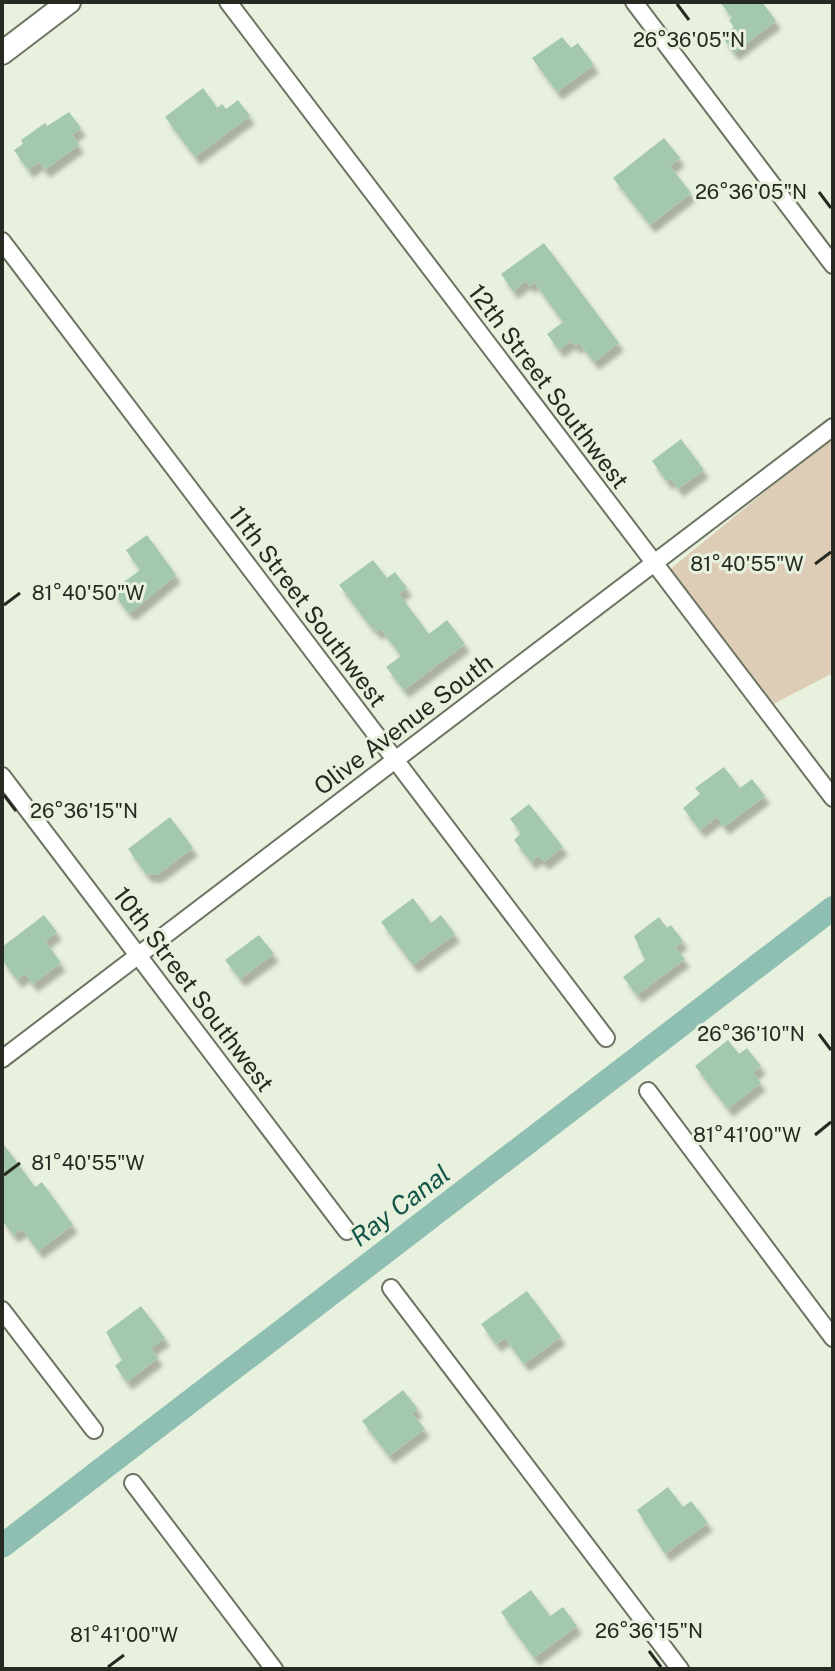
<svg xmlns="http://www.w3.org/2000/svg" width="835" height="1671" font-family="'Public Sans',sans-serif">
<defs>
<filter id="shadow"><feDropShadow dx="5" dy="8" stdDeviation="2" flood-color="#0004"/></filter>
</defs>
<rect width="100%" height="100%" fill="#e8f1dd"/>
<path fill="#ddcdb6" d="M833 436V673L758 712 657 580Z"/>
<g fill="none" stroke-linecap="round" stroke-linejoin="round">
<path stroke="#8ebfb2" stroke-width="24" d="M2 1546 833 908"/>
</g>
<g fill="#a3c8ab" filter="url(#shadow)">
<path d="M720 2H762L776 21 734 53 722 36 734 27 729 20 732 18Z"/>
<path d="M562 37 571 48 578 43 594 65 557 92 532 58Z"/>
<path d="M203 88 217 108 222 104 226 109 238 100 250 116 195 157 165 117Z"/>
<path d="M69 112 81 128 72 135 79 145 45 170 39 162 28 170 14 150 23 144 21 140 45 123 47 126Z"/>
<path d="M664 138 680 158 670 166 691 193 650 225 613 178Z"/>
<path d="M544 243 619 343 594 362 579 343 575 346 571 341 559 350 547 334 563 322 534 282 529 286 526 281 513 291 501 274Z"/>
<path d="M681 439 704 470 678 489 671 479 667 482 652 461Z"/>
<path d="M147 535 176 575 132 612 127 611 112 591 140 570 126 550Z"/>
<path d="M373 560 387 578 395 572 407 588 399 594 429 634 447 620 465 644 404 690 386 667 401 656 381 629 377 632 367 622 339 585Z"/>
<path d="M724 767 740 788 752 779 765 796 724 827 717 817 700 830 683 808 700 794 695 788Z"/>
<path d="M529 804 563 847 544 862 538 856 531 862 514 840 521 833 510 819Z"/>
<path d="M170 817 193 848 157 875 146 874 128 849Z"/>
<path d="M413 898 431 923 441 915 455 934 413 965 381 922Z"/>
<path d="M44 915 57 932 45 941 61 963 33 984 25 974 17 980 2 960V947Z"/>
<path d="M659 917 667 928 671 925 683 941 675 947 685 959 637 995 623 977 645 960 634 936Z"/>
<path d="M259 935 274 954 240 979 225 960Z"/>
<path d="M728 1040 739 1054 747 1048 761 1066 753 1073 761 1083 728 1109 695 1066Z"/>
<path d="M2 1142 35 1187 42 1182 73 1225 38 1251 22 1229 13 1235 2 1220Z"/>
<path d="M527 1291 561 1337 524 1364 505 1338 496 1344 481 1324Z"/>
<path d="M141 1306 165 1338 151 1348 158 1358 127 1382 115 1366 122 1360 106 1332Z"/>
<path d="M403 1390 418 1409 412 1413 425 1429 389 1456 362 1421Z"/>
<path d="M668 1487 683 1507 691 1501 708 1523 665 1554 637 1510Z"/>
<path d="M531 1590 550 1616 563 1607 577 1626 534 1658 501 1612Z"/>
</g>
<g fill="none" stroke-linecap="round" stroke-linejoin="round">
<defs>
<g id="minor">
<path d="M228 2 833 798"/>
<path d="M634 2 833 265"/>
<path d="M2 241 606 1038"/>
<path d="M2 776 347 1231"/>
<path d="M2 1059 833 427"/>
<path d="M648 1091 833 1338"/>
<path d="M391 1288 680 1669"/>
<path d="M2 1310 94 1430"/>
<path d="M133 1483 274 1669"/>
</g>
<path id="tertiary" d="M2 53 69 2"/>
</defs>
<use href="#minor" stroke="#6c7462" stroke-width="20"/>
<use href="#tertiary" stroke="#6c7462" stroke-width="26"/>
<use href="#minor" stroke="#fff" stroke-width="16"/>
<use href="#tertiary" stroke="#fff" stroke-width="22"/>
</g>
<path fill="none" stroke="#262a22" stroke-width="3" d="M677 4 689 20M819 192 831 208M815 564 831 552M4 605 20 593M4 795 16 811M819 1034 831 1050M815 1135 831 1122M4 1175 20 1163M649 1651 661 1667M108 1667 124 1655"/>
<g text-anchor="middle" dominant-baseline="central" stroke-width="6" stroke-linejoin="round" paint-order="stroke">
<g font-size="24" fill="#262a22" stroke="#e8f1dd">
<text transform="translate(549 386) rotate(53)">12th Street Southwest</text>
<text transform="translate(308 606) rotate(53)">11th Street Southwest</text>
<text transform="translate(403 724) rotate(-37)">Olive Avenue South</text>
<text transform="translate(194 989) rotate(53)">10th Street Southwest</text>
</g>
<g font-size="26" font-style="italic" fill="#135649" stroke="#e8f1dd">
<text transform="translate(400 1205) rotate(-37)">Ray Canal</text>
</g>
</g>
<g font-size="20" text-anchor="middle" fill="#262a22" stroke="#e8f1dd" stroke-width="6" stroke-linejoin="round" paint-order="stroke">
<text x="689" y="47">26°36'05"N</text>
<text x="751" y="199">26°36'05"N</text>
<text x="747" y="571">81°40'55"W</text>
<text x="88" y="600">81°40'50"W</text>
<text x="84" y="818">26°36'15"N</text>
<text x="751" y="1041">26°36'10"N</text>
<text x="747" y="1142">81°41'00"W</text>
<text x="88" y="1170">81°40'55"W</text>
<text x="649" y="1638">26°36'15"N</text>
<text x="124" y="1642">81°41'00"W</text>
</g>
<rect width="835" height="1671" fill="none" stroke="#262a22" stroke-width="8"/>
</svg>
